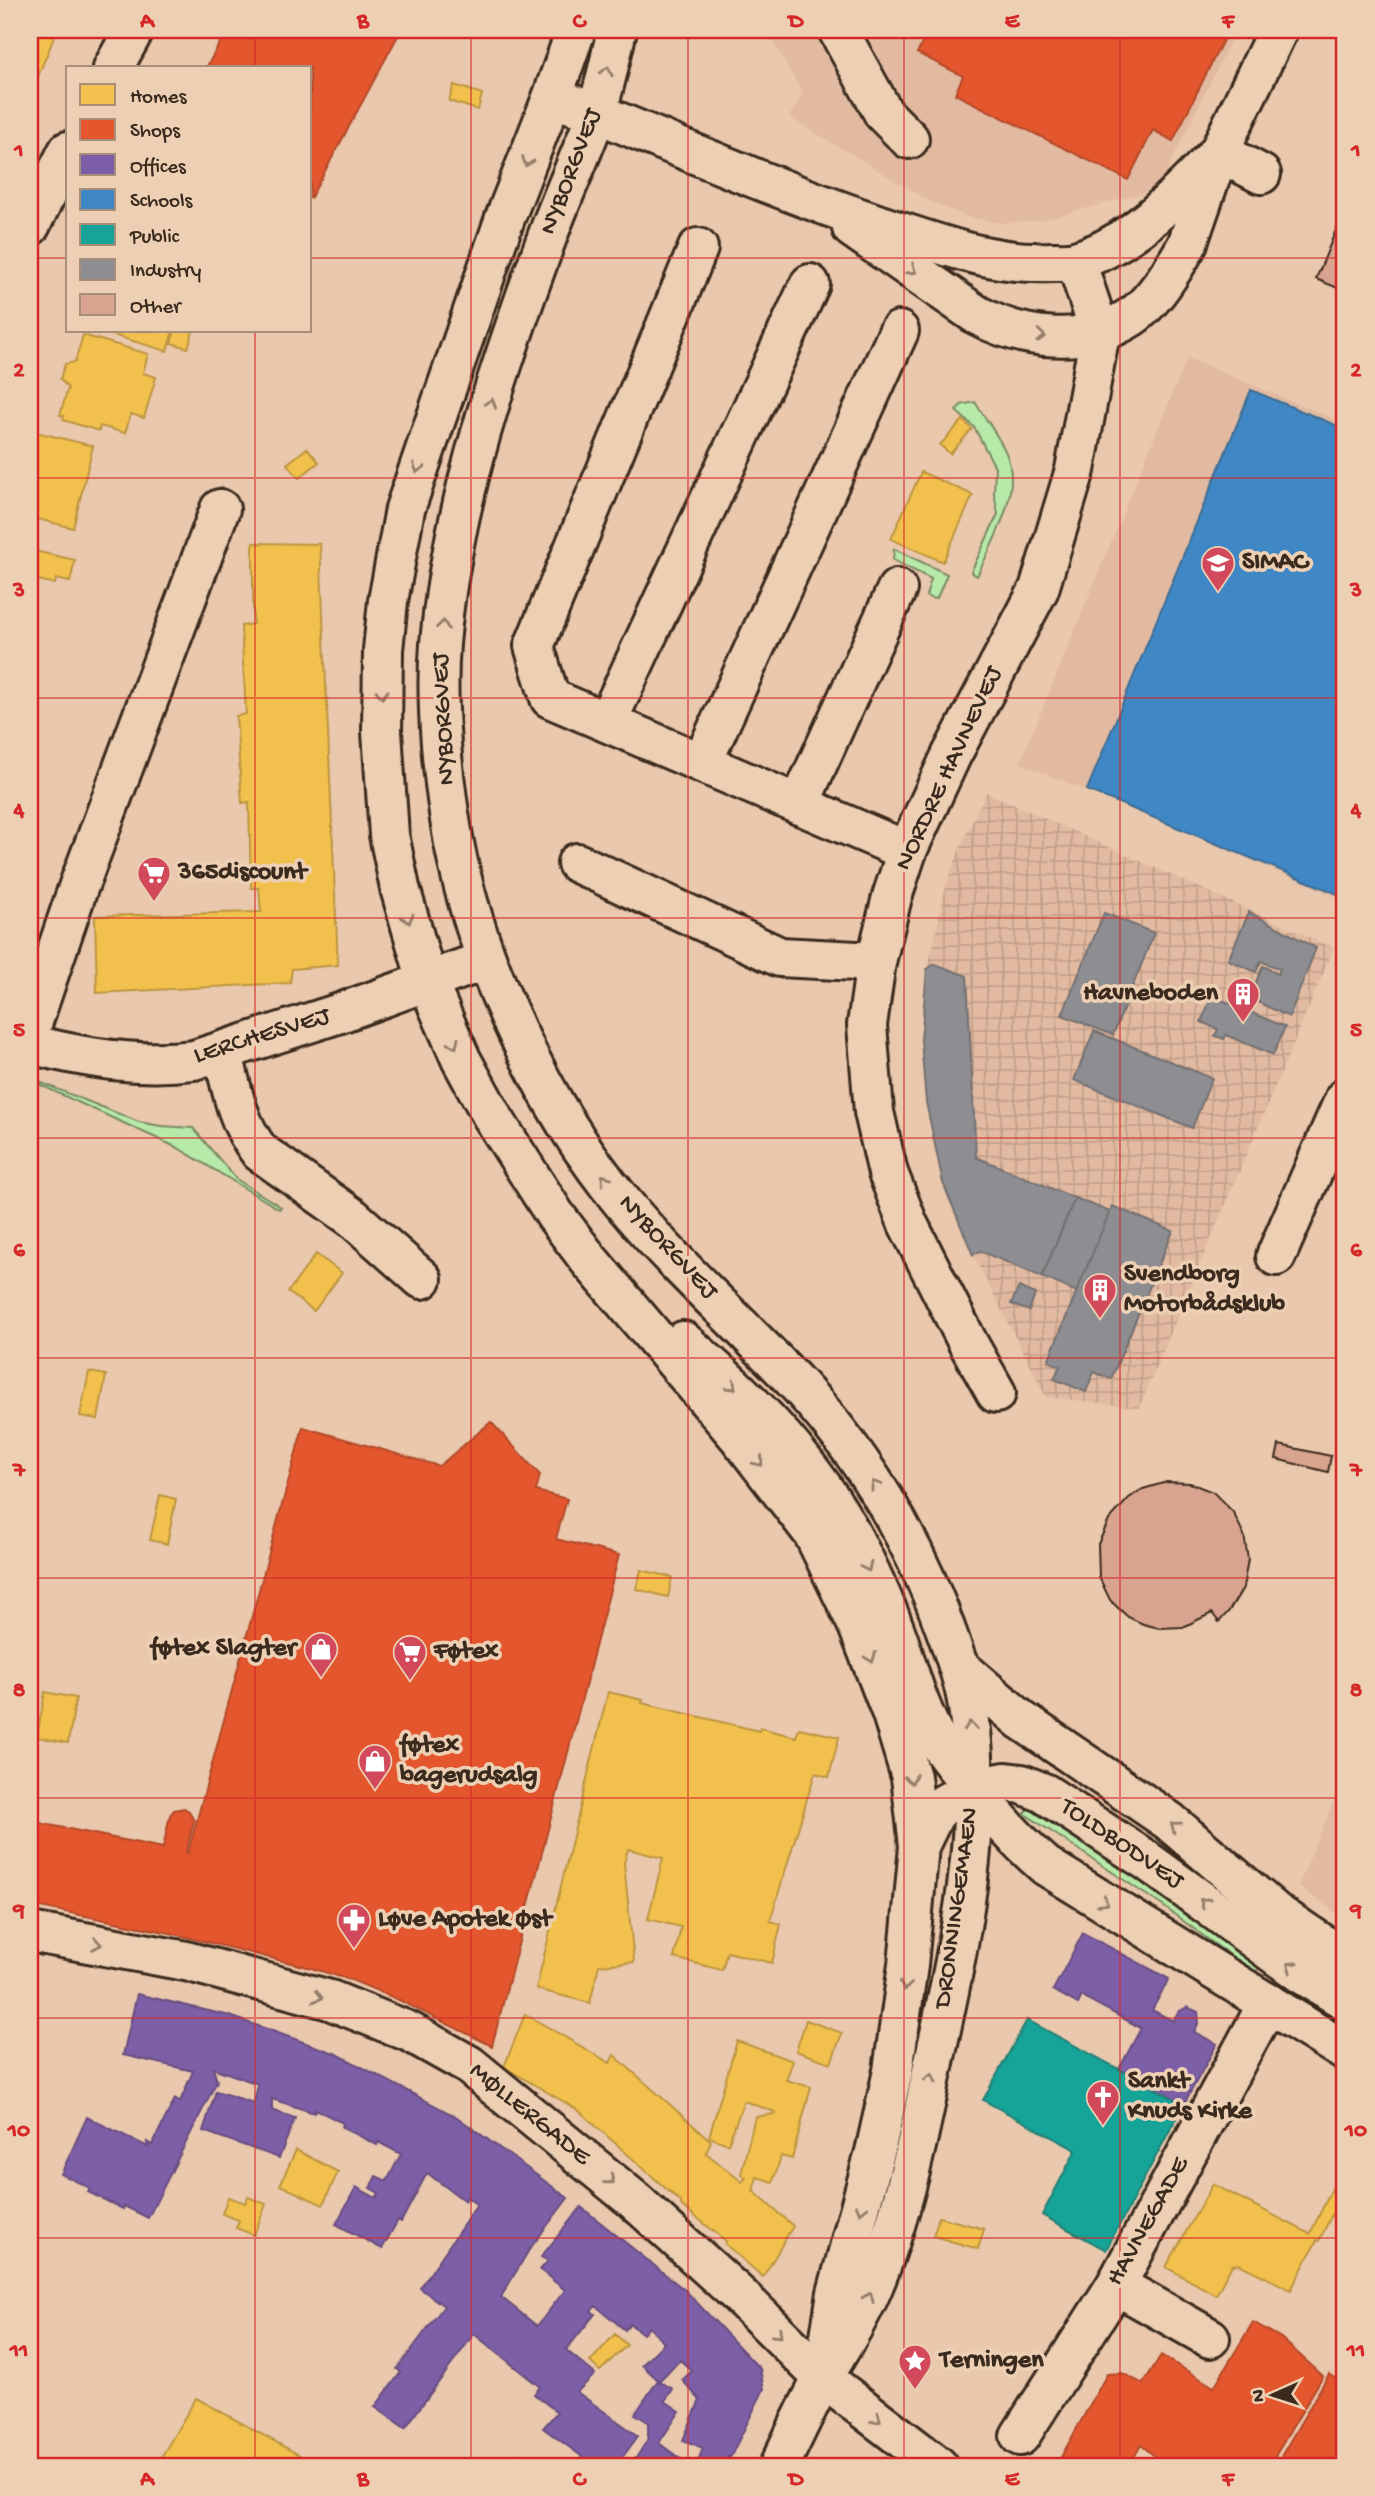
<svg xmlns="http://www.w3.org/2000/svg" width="1375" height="2496" font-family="'Gochi Hand',sans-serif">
<defs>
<pattern id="industrial-grid" width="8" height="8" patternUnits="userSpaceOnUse" patternTransform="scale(1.75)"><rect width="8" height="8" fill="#e2baa1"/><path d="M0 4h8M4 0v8" fill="none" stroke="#c3a08a"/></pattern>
</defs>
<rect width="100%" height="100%" fill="#eac8ad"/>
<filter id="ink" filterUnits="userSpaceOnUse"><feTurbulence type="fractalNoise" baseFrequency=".0143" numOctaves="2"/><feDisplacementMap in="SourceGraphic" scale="14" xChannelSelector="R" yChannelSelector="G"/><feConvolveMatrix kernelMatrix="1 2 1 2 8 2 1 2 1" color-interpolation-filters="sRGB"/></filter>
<g filter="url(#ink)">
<g fill="#e2baa1">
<path d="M767 30H1236L1158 189 1043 220 1001 223 971 218 931 202 789 117 803 94Z"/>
<path d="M1187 358 1345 423V900L1020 763Z"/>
<path d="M1345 1779V1919L1298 1886 1335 1797Z"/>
</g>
<path fill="url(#industrial-grid)" d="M986 792 1334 948 1139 1408 1046 1397 973 1255 943 1183 936 1154 926 1102 923 1067 921 1040 925 982 946 886 960 848Z"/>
<g fill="#b7e9a9" stroke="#798a64" stroke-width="2">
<path d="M975 402C985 418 998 435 1006 453 1023 492 993 541 977 576L971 572 998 514 994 493 995 467 974 427 956 411 961 405Z"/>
<path d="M894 549 947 574 937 598 933 599 926 596 931 579 893 560Z"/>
<path d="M37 1081 139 1122 161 1126 193 1128 236 1179 281 1207 279 1209 178 1148 36 1083Z"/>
<path d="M1034 1799 1262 1962 1255 1974 1163 1906 1025 1814Z"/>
<path d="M1305 1993 1345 2018V2034L1298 2005Z"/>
</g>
<path fill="#eac8ad" d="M1338 1302 1345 1303V1340L1324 1335Z"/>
<g fill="#f2c14e" stroke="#bb9440" stroke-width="2">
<path d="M30 30H57L30 96Z"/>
<path d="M454 85 482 94 478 110 449 101Z"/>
<path d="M99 331H173L167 351Z"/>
<path d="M175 331H193L188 348 171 343Z"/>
<path d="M83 335 148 354 143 373 156 377 144 418 131 414 125 433 100 426 99 431 63 420 64 416 60 415 68 388 60 379 65 364 75 362Z"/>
<path d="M963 420 972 429 950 454 940 445Z"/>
<path d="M32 431 93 446 73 528 30 517V441Z"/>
<path d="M307 448 319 462 299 478 287 464Z"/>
<path d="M921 472 973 495 943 562 891 539Z"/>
<path d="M253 543 320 544 338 965 292 969 290 983 97 993 95 916 261 912 259 888H251L249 802 242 803 236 716 246 714 241 626 253 624Z"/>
<path d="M30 550 75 560 70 582 56 579 55 584 30 578Z"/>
<path d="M316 1254 342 1273 314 1311 288 1292Z"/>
<path d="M89 1372 106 1375 98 1419 80 1416Z"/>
<path d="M160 1495 176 1499 167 1544 150 1540Z"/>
<path d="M641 1570 672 1577 668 1597 636 1589Z"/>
<path d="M45 1692 76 1698 68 1743 37 1737Z"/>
<path d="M608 1692 643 1700 642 1703 759 1731 760 1728 796 1737 799 1728 839 1737 829 1777 815 1773 770 1921 781 1924 772 1963 727 1952 722 1970 674 1958 681 1927 648 1919 663 1858 628 1849 624 1863 634 1962 599 1965 590 2003 536 1989Z"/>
<path d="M525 2014 610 2063 614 2055 711 2141 706 2153 742 2182 746 2178 741 2174 755 2117 774 2114 775 2112 744 2101 728 2144 709 2137 737 2041 793 2061 786 2080 811 2087 792 2159 781 2156 773 2182 757 2177 753 2191 793 2226 763 2277 725 2244 726 2241 681 2205V2202L578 2110 504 2067Z"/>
<path d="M806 2020 842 2033 831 2063 796 2051Z"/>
<path d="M296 2150 338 2172 323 2205 280 2185Z"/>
<path d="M1345 2162V2188L1319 2241 1317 2240 1291 2290 1239 2264 1232 2265 1216 2295 1166 2267 1213 2184 1310 2234Z"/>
<path d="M228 2197 245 2203 248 2197 266 2204 254 2235 236 2228 239 2220 222 2214Z"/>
<path d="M939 2217 984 2229 978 2249 933 2236Z"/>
<path d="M615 2334 627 2345 600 2371 590 2362Z"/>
<path d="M196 2398 314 2463 312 2466H156Z"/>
<path d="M515 2454 532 2466H503Z"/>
</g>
<g fill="#e4572e" stroke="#b14a29" stroke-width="2">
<path d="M227 30H396L400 32 310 199V68H206Z"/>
<path d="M929 30H1228L1173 141 1153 130 1128 180 955 94 963 76 917 53Z"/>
<path d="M491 1422 540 1475 536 1491 567 1499 556 1539 619 1555 492 2046 399 2000 354 1981 311 1968 170 1933 30 1905V1821L163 1848 170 1815 174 1810 184 1808 189 1811 194 1821 186 1852 188 1853 303 1427 439 1466Z"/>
<path d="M1253 2322 1281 2338 1323 2376 1271 2463 1276 2465 1329 2374 1345 2384V2458L1340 2466H1244L1240 2464 1238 2466H1167L1141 2445 1129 2466H1056L1107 2374 1122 2373 1143 2384 1161 2355 1214 2387Z"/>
</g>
<g fill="#7b5ea7" stroke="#684e7e" stroke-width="2">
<path d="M1083 1933 1169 1979 1152 2010 1173 2021 1178 2012 1187 2007 1198 2012 1199 2022 1194 2032 1217 2044 1184 2104 1119 2069 1141 2028 1082 1996 1078 2004 1053 1990Z"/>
<path d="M137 1994 230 2016 337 2054 457 2117 568 2198 529 2250 501 2297 537 2326 565 2290 540 2270 548 2261 541 2257 581 2207 686 2291 760 2369 764 2389 730 2458 728 2457 724 2466H696L703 2448 683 2440 700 2400 682 2380 692 2371 680 2360 659 2381 673 2389 665 2401 680 2411 659 2443 690 2466H631L648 2439V2422L635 2414 658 2380 642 2365 664 2343 649 2327 643 2334 630 2324 625 2330 596 2306 591 2311 595 2314 566 2350 595 2374 577 2392 638 2436 616 2466H595L543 2428 557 2412 534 2394 540 2387 474 2334 405 2428 375 2407 401 2372 397 2369 444 2306 420 2288 477 2205 467 2197 465 2201 427 2173 401 2222 398 2220 382 2249 336 2224 356 2187 376 2198 379 2193 370 2188 376 2176 387 2181 401 2154 378 2142 377 2145 342 2127 343 2123 315 2109 314 2113 272 2099V2110L295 2118 279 2158 203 2131 216 2091 254 2103 258 2084 213 2068 217 2081 148 2218 124 2206 123 2209 88 2192 90 2188 61 2174 87 2117 148 2147 147 2142 152 2145 175 2099 180 2102 193 2071 123 2055Z"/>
</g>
<path fill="#3f88c5" stroke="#3e6c93" stroke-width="2" d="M1251 390 1345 429V897L1087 790Z"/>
<path fill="#17a398" stroke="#227f73" stroke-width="2" d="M1027 2020 1184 2104 1106 2250 1042 2215 1076 2150 983 2100Z"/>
<g fill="#8d8d92" stroke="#746f6f" stroke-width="2">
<path d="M1249 912 1316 948 1289 1017 1249 998 1263 966 1278 974 1280 969 1261 961 1256 972 1228 960Z"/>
<path d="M1104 913 1154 933 1113 1035 1062 1015Z"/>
<path d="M935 964 967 976 976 1157 1075 1198 1042 1277 980 1251 973 1255 943 1183 926 1102 921 1040 927 969Z"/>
<path d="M1212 996 1285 1027 1273 1055 1226 1035 1224 1039 1215 1036 1218 1029 1201 1022Z"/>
<path d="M1094 1031 1212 1078 1192 1128 1074 1080Z"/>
<path d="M1075 1198 1110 1212 1077 1292 1042 1277Z"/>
<path d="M1112 1206 1173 1231 1111 1379 1094 1372 1086 1392 1054 1379 1060 1366 1048 1361Z"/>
<path d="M1019 1287 1035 1294 1029 1311 1011 1304Z"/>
</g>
<g fill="#d9a48f" stroke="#3b2a1e" stroke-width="2">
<path d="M1345 208V291L1316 279Z"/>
<path d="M1279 1445 1331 1456 1328 1472 1276 1459Z"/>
<path d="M1167 1482 1190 1483 1213 1492 1233 1512 1244 1535 1248 1559 1243 1588 1229 1611 1219 1622 1212 1613 1183 1627 1159 1628 1143 1624 1128 1617 1116 1606 1110 1600 1099 1577 1098 1544 1109 1520 1129 1498 1143 1489Z"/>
</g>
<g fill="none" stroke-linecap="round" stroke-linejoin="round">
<defs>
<g id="minor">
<path d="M576 30 552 98 505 218 405 509 388 601 383 650 382 732 389 835 400 888 427 981 461 1059 492 1116 555 1215 589 1260 739 1437 813 1533 858 1626 892 1714 911 1777 919 1846"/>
<path d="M617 30C610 60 604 91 594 120 580 158 563 194 549 232 500 364 452 502 440 644 435 705 443 783 454 843 477 964 544 1108 623 1203 677 1268 741 1324 799 1386 865 1458 916 1544 948 1636 957 1662 966 1687 969 1714 985 1828 959 1946 935 2057 919 2135 903 2216 872 2289 860 2318 843 2344 827 2371 809 2402 795 2434 779 2466"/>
<path d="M838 30 884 114 909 139"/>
<path d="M113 68 134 30"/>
<path d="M571 104 597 113C695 154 791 195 892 229 944 246 996 265 1052 262 1060 262 1070 263 1078 260 1133 244 1180 192 1219 152"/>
<path d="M1219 152 1261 174"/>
<path d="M30 226 68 151"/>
<path d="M852 228 977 315C1023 340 1085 347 1131 317 1153 303 1174 268 1187 245L1219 152 1278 30"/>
<path d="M698 248 534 646 550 698 907 851"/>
<path d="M607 722 810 284"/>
<path d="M702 763 899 331"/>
<path d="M799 805 897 589"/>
<path d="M577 863 780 957 876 962"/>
<path d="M30 1030 78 888 220 509"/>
<path d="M30 1044C83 1058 138 1067 194 1060L340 1013 486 960"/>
<path d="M223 1052C231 1087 237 1123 260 1152L353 1218 422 1279"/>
<path d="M1276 1256 1345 1098"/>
<path d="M683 1341C744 1393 805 1452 845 1523 865 1560 884 1599 898 1639 910 1674 919 1710 938 1742 948 1759 962 1773 974 1789 996 1817 1019 1843 1046 1866L1345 2051"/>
<path d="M996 1393 968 1343 908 1224 888 1173 874 1112 867 1025 876 962 892 897 907 851 951 756 1039 589 1075 470 1100 333 1076 261"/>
<path d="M958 1666 1021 1720 1169 1821 1275 1912 1345 1959"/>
<path d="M30 1932 186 1961 330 2000 410 2032 469 2065 634 2200 739 2295 823 2378 938 2466"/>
<path d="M1116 2285 1210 2338"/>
<path d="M827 2355 837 2293 875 2152 893 2071 908 1965 919 1846 934 1815 944 1804 973 1788 1006 1782 1022 1784 1044 1793 1146 1860 1299 1972 1345 2000"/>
<path d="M1020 2436 1116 2285 1268 2003"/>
</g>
</defs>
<use href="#minor" stroke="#3b2a1e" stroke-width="44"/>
<use href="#minor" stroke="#edd0b4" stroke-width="38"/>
</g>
<defs><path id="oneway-chevron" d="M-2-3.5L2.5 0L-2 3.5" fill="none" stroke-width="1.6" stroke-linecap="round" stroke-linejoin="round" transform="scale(1.75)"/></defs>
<g stroke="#947d69">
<use href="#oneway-chevron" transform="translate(607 71) rotate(-76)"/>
<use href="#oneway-chevron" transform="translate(527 162) rotate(112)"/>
<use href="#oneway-chevron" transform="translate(912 270) rotate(35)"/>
<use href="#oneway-chevron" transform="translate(1041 336) rotate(6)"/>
<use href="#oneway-chevron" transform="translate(491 403) rotate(-71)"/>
<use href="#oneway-chevron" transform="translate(418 468) rotate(108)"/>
<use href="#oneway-chevron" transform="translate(443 625) rotate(-83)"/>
<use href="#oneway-chevron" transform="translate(382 694) rotate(91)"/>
<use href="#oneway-chevron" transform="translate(408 919) rotate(75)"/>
<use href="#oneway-chevron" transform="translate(454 1044) rotate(64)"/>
<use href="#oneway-chevron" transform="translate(605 1179) rotate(-126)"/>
<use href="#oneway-chevron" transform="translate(732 1386) rotate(43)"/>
<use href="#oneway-chevron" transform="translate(759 1462) rotate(51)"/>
<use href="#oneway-chevron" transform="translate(875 1485) rotate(-124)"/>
<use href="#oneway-chevron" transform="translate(867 1567) rotate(64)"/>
<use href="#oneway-chevron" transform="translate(871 1658) rotate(68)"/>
<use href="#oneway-chevron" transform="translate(970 1726) rotate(-95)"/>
<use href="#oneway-chevron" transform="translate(911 1779) rotate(78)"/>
<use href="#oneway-chevron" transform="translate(1175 1826) rotate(-143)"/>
<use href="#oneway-chevron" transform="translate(1104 1902) rotate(32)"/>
<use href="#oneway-chevron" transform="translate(1204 1902) rotate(-144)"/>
<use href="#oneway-chevron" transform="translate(97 1944) rotate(10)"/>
<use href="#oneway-chevron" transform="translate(1291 1966) rotate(-145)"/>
<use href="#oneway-chevron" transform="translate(905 1986) rotate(98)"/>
<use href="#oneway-chevron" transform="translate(318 1997) rotate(16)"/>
<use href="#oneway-chevron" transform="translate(931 2078) rotate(-77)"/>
<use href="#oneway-chevron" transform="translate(610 2180) rotate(39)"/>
<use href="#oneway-chevron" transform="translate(861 2209) rotate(104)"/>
<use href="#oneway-chevron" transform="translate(869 2297) rotate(-66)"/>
<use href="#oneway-chevron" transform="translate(778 2334) rotate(44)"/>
<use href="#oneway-chevron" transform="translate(877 2419) rotate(38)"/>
</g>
</g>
<path fill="none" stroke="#d62828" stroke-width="2" stroke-opacity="0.55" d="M255 30V68M471 30V2466M688 30V2466M904 30V2466M1120 30V2466M30 258H68M310 258H1345M255 331V2466M30 478H1345M30 698H1345M30 918H1345M30 1138H1345M30 1358H1345M30 1578H1345M30 1798H1345M30 2018H1345M30 2238H1345"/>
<defs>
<symbol id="university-pin" viewBox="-11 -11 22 30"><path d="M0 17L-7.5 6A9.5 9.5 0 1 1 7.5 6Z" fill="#d1495b" stroke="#edd0b4"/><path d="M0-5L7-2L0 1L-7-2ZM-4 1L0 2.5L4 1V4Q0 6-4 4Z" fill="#fff"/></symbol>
<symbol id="supermarket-pin" viewBox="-11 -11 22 30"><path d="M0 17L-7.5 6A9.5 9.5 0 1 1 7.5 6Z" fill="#d1495b" stroke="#edd0b4"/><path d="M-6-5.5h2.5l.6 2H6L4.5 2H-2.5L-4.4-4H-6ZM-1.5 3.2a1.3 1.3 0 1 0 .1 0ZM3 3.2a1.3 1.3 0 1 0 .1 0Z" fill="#fff"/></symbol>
<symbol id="building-pin" viewBox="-11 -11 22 30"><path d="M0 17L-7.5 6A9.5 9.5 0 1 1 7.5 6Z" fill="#d1495b" stroke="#edd0b4"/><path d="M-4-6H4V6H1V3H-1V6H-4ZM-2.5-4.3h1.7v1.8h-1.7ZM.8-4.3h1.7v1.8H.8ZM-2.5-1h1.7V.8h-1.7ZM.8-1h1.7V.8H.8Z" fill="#fff"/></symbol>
<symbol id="shop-pin" viewBox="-11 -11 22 30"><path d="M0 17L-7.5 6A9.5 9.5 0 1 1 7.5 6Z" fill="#d1495b" stroke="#edd0b4"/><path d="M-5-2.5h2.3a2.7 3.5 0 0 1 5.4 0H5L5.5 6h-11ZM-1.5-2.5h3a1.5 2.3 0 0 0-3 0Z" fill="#fff"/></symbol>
<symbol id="pharmacy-pin" viewBox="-11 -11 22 30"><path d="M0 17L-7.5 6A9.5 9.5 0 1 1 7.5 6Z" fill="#d1495b" stroke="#edd0b4"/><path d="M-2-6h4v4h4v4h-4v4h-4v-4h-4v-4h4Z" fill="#fff"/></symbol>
<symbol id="church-pin" viewBox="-11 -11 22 30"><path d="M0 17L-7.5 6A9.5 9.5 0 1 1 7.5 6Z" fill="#d1495b" stroke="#edd0b4"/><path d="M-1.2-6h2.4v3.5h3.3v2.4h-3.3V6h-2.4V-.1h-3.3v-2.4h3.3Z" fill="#fff"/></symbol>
<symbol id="sight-pin" viewBox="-11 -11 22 30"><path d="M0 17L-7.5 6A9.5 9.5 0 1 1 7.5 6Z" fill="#d1495b" stroke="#edd0b4"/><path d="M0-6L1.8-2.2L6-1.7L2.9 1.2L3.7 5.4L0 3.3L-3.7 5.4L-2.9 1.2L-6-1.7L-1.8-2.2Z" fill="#fff"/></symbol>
</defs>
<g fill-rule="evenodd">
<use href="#university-pin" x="1199" y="544" width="38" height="52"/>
<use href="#supermarket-pin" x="135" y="854" width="38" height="52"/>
<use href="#building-pin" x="1224" y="975" width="38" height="52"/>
<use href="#building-pin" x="1081" y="1271" width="38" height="52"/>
<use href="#shop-pin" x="302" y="1630" width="38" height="52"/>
<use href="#supermarket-pin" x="391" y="1633" width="38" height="52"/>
<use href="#shop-pin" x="356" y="1742" width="38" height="52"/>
<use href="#pharmacy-pin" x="335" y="1901" width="38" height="52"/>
<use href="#church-pin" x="1084" y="2078" width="38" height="52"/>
<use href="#sight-pin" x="896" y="2342" width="38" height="52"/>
</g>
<g text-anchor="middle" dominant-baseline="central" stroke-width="7" stroke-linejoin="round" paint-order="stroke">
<g font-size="26" fill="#3b2a1e" stroke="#edd0b4">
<text transform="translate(572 172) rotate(-69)">NYBORGVEJ</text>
<text transform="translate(445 719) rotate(-93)">NYBORGVEJ</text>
<text transform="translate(950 769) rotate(-65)">NORDRE HAVNEVEJ</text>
<text transform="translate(262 1037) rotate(-17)">LERCHESVEJ</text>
<text transform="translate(667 1248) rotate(47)">NYBORGVEJ</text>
<text transform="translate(1121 1845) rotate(34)">TOLDBODVEJ</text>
<text transform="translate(958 1908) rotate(-82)">DRONNINGEMAEN</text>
<text transform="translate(529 2115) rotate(39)">MØLLERGADE</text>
<text transform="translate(1149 2222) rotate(-61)">HAVNEGADE</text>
</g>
<g font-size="26" font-weight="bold" fill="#3b2a1e" stroke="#edd0b4" text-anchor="start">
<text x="1242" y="563">SIMAC</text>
<text x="178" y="873">365discount</text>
<text x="1218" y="994" text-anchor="end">Havneboden</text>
<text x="1124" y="1275">Svendborg<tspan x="1124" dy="30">Motorbådsklub</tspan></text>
<text x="296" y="1649" text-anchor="end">føtex Slagter</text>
<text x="434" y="1652">Føtex</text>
<text x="400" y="1746">føtex<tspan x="400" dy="30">bagerudsalg</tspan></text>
<text x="378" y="1920">Løve Apotek Øst</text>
<text x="1128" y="2082">Sankt<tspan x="1128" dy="30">Knuds Kirke</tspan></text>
<text x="940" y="2361">Terningen</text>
</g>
</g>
<rect width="1375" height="2496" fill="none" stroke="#edd0b4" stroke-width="77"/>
<rect x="66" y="66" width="245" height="266" fill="#edd0b4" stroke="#a68e78" stroke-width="2"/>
<rect x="80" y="84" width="35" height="21" fill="#f2c14e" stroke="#a68e78" stroke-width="2"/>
<text x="130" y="102" font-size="21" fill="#3b2a1e">Homes</text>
<rect x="80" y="119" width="35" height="21" fill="#e4572e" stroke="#a68e78" stroke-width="2"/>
<text x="130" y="136" font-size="21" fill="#3b2a1e">Shops</text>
<rect x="80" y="154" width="35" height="21" fill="#7b5ea7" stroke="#a68e78" stroke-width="2"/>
<text x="130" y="172" font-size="21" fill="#3b2a1e">Offices</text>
<rect x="80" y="189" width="35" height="21" fill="#3f88c5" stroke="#a68e78" stroke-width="2"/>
<text x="130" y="206" font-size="21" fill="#3b2a1e">Schools</text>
<rect x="80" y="224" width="35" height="21" fill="#17a398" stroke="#a68e78" stroke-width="2"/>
<text x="130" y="242" font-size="21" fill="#3b2a1e">Public</text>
<rect x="80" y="259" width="35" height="21" fill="#8d8d92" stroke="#a68e78" stroke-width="2"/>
<text x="130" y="276" font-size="21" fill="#3b2a1e">Industry</text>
<rect x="80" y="294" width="35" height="21" fill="#d9a48f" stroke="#a68e78" stroke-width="2"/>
<text x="130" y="312" font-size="21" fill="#3b2a1e">Other</text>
<g transform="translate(1273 2395) rotate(267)" stroke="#edd0b4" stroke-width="5" paint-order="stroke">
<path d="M0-5L12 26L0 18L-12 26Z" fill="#3b2a1e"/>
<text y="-10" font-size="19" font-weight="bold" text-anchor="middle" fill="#3b2a1e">N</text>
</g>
<rect x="38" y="38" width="1298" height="2420" fill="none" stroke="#d62828" stroke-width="2.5"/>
<g font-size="23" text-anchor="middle" font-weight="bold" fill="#d62828">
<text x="147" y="27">A</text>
<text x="363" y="27">B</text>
<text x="579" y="27">C</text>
<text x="796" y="27">D</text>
<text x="1012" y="27">E</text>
<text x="1228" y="27">F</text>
<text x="19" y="156">1</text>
<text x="1356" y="156">1</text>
<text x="19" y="376">2</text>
<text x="1356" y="376">2</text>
<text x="19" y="596">3</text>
<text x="1356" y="596">3</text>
<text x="19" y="816">4</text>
<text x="1356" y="816">4</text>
<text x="19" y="1036">5</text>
<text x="1356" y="1036">5</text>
<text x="19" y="1256">6</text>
<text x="1356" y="1256">6</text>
<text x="19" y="1476">7</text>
<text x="1356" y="1476">7</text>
<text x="19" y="1696">8</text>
<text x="1356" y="1696">8</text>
<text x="19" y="1916">9</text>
<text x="1356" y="1916">9</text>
<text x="19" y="2136">10</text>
<text x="1356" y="2136">10</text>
<text x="19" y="2356">11</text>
<text x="1356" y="2356">11</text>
<text x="147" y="2485">A</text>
<text x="363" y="2485">B</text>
<text x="579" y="2485">C</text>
<text x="796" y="2485">D</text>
<text x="1012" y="2485">E</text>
<text x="1228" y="2485">F</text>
</g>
</svg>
